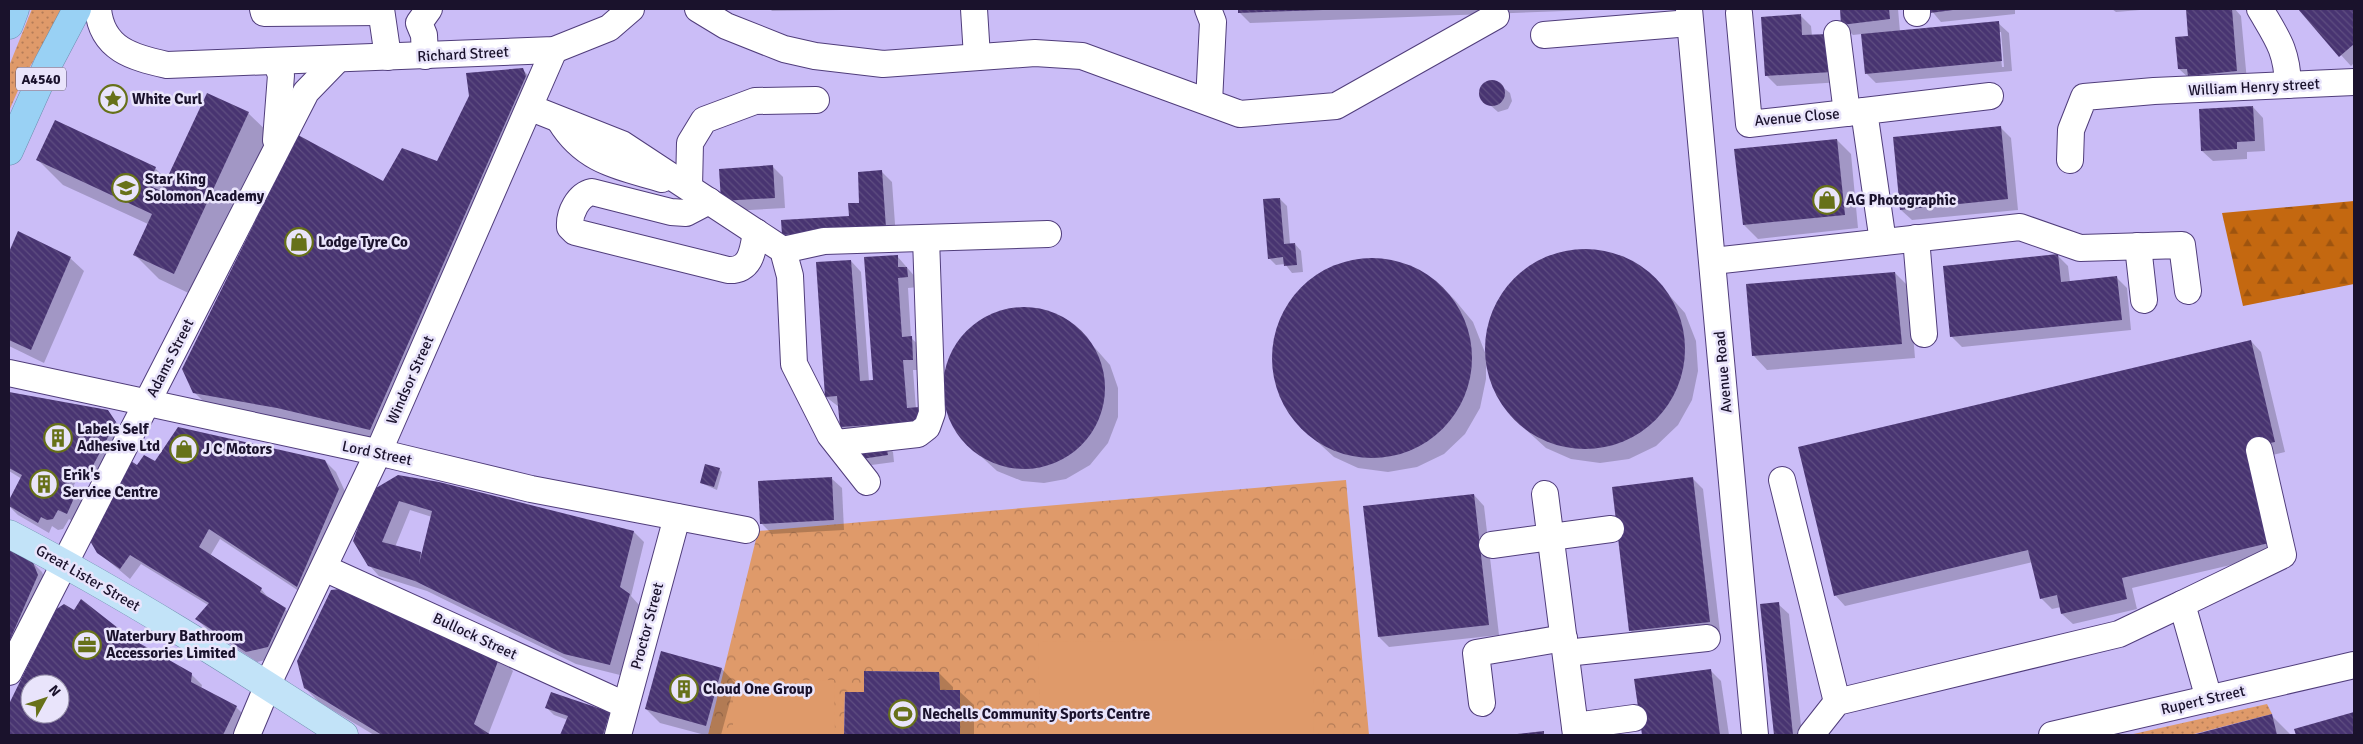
<svg xmlns="http://www.w3.org/2000/svg" width="2363" height="744" font-family="Signika,sans-serif">
<defs>
<pattern id="grass-dots" width="8" height="8" patternUnits="userSpaceOnUse" patternTransform="scale(1.25)"><rect width="8" height="8" fill="#df9a6a"/><path d="M2 2h.1M6 6h.1" fill="none" stroke="#b47c57" stroke-width="1.8" stroke-linecap="round"/></pattern>
<pattern id="forest-firs" width="22" height="20" patternUnits="userSpaceOnUse" patternTransform="scale(1.25)"><rect width="22" height="20" fill="#c46810"/><path d="M5 1l3.5 6h-7zM16 11l3.5 6h-7z" fill="#9e540f"/></pattern>
<pattern id="park-crowns" width="20" height="18" patternUnits="userSpaceOnUse" patternTransform="scale(1.25)"><rect width="20" height="18" fill="#df9a6a"/><path d="M2 6a3 3 0 1 1 6 0M12 15a3 3 0 1 1 6 0" fill="none" stroke="#b47c57"/></pattern>
<pattern id="building-back-hatch" width="6" height="6" patternUnits="userSpaceOnUse" patternTransform="scale(1.25)"><rect width="6" height="6" fill="#483471"/><path d="M-1 5l2 2M0 0l6 6M5-1l2 2" fill="none" stroke="#5f4e81"/></pattern>
</defs>
<rect width="100%" height="100%" fill="#cbbdf7"/>
<g fill="url(#grass-dots)">
<path d="M32 9H63L23 79 9 111V66Z"/>
<path d="M2267 704 2272 714 2190 735H2129Z"/>
</g>
<path fill="url(#forest-firs)" d="M2354 201V284L2243 306 2222 213Z"/>
<path fill="url(#park-crowns)" d="M1346 480 1369 735H960V691L940 690 939 672 865 671 864 692H845L844 735H708L758 531Z"/>
<g fill="#df9a6a">
<path d="M1313 639 1314 735H1040L1038 642Z"/>
<path d="M834 680 835 733 733 734V681Z"/>
</g>
<g fill="#0003" fill-rule="evenodd">
<path d="M770 9H912L772 11Z"/>
<path d="M1239 9H1619L1250 23 1240 13Z"/>
<path d="M1841 9H1898L1900 32 1998 23 2009 33 2012 71 1876 83 1866 73 1862 34 1853 35 1842 24ZM1998 32H2001L2004 67H2002Z"/>
<path d="M1930 9H2015V14L1941 22Z"/>
<path d="M2112 9H2152L2116 12Z"/>
<path d="M2187 9H2235L2241 16 2247 81 2190 79 2179 69 2189 38Z"/>
<path d="M2299 9H2354V63L2351 66Z"/>
<path d="M1800 15 1811 26 1812 36 1842 82 1777 86 1767 76Z"/>
<path d="M522 69 536 83 384 443 208 406 194 392 384 183 437 163Z"/>
<path d="M1495 81 1510 93 1512 101 1508 109 1498 112 1482 98 1481 91 1487 82Z"/>
<path d="M2253 107 2263 118 2265 151 2247 152V159L2213 161 2202 151Z"/>
<path d="M248 113 274 138 199 298 159 279 134 254 148 224 63 185 38 160 155 168 168 181Z"/>
<path d="M2000 127 2011 138 2018 210 1912 220 1901 210Z"/>
<path d="M1837 140 1851 154 1858 228 1758 239 1744 225Z"/>
<path d="M773 167 783 177 785 208 732 211 720 170Z"/>
<path d="M882 172 892 182 896 238 794 245 783 234 851 217Z"/>
<path d="M1280 199 1287 206 1290 244H1295L1301 251 1303 272 1292 273 1285 264 1276 265 1269 258Z"/>
<path d="M19 233 70 258 84 271 44 363 9 346V256Z"/>
<path d="M1572 251H1599L1627 259 1652 276 1685 313 1696 341 1698 371 1692 400 1678 425 1656 446 1629 459 1600 463 1571 459 1546 448 1511 416 1496 393 1486 365V379L1480 408 1465 434 1444 454 1417 467 1388 472 1358 468 1334 457 1299 425 1283 402 1275 377 1273 350 1279 324 1292 300 1310 280 1334 266 1359 259 1386 260 1415 268 1439 285 1454 299 1473 322 1486 355V341L1491 315 1504 291 1523 271 1546 257Z"/>
<path d="M897 256 917 279 918 287 908 288 911 338 922 348 923 370H913L916 409 929 419 851 437 841 427 839 407 826 397 851 261 861 272 869 381H875Z"/>
<path d="M2058 256 2068 266 2070 282 2116 277 2127 288 2131 330 1962 347 1952 337 1944 267Z"/>
<path d="M1895 273 1909 287 1915 358 1767 370 1754 356 1748 285Z"/>
<path d="M1030 309 1060 317 1080 331 1110 365 1118 388V417L1108 443 1090 465 1066 479 1044 483 1022 481 997 471 973 449 959 435 948 412 944 387 949 362 960 341 979 322 998 313Z"/>
<path d="M2251 341 2261 352 2285 452 2256 459 2278 554 2132 588 2137 609 2073 624 2062 614 2061 607 2052 609 2041 598 2033 562 1845 606 1835 595Z"/>
<path d="M9 393 107 412 126 433 97 486 79 475 73 487 88 501 77 524 69 519 63 529 58 530 52 526 49 533 18 515 9 506 22 479 9 471Z"/>
<path d="M886 445 893 452 894 462 864 466 855 449Z"/>
<path d="M325 461 336 472 349 500 308 597 220 539 210 556 261 589 271 601 285 609 295 619 279 657 257 662 207 629 197 619 208 605 141 564 130 579 98 552 137 466 156 462Z"/>
<path d="M719 469 722 472 717 490 701 483Z"/>
<path d="M831 478 842 488 844 530 772 534 761 523Z"/>
<path d="M1692 478 1703 489 1720 632 1640 641 1630 630Z"/>
<path d="M372 491 634 532 644 542 631 596 640 606 620 675 576 664 427 591 379 576 369 565ZM410 510 432 517 423 554 395 547Z"/>
<path d="M1474 495 1484 506 1499 635 1389 647 1379 637Z"/>
<path d="M9 549 31 561 42 572 48 586 9 669Z"/>
<path d="M1778 604 1789 614 1802 735H1776L1762 606Z"/>
<path d="M56 611 132 640 191 674 202 685 201 689 236 707 247 718 238 735H9V707ZM30 684H60V714H30Z"/>
<path d="M499 657 513 671 488 735H374L319 702 305 688Z"/>
<path d="M722 669 735 683 721 735H705L660 723 646 709Z"/>
<path d="M1711 671 1721 681 1729 735H1643L1636 680Z"/>
<path d="M939 673 953 687V691L960 692 974 705V735H846V693H866Z"/>
<path d="M552 693 610 713 617 720 611 735H562L568 720 554 715 547 708Z"/>
<path d="M2354 714V735H2297L2296 729Z"/>
<path d="M2271 715 2291 735H2195Z"/>
</g>
<g fill="url(#building-back-hatch)" fill-rule="evenodd">
<path d="M1238 9H1323V10L1238 13Z"/>
<path d="M1840 9H1889L1890 19 1841 25Z"/>
<path d="M1929 9H1953V10L1930 13Z"/>
<path d="M2186 9H2232L2237 71 2188 76 2187 69H2178L2175 37 2188 36Z"/>
<path d="M2298 9H2354V44L2339 57Z"/>
<path d="M1801 14 1802 35 1829 34 1832 72 1765 76 1761 17Z"/>
<path d="M1999 21 2002 61 1865 74 1861 34Z"/>
<path d="M523 68 526 76 370 430 277 408 193 393 182 369 298 135 383 181 402 148 437 161 469 96 466 73Z"/>
<circle cx="1492" cy="93" r="13"/>
<path d="M207 93 249 112 174 274 133 255 152 214 36 160 55 120 156 167 148 185 161 191Z"/>
<path d="M2253 106 2255 141 2237 142V149L2201 151 2199 109Z"/>
<path d="M2001 126 2008 199 1900 210 1893 137Z"/>
<path d="M1837 139 1845 215 1743 225 1734 149Z"/>
<path d="M773 165 775 198 721 201 719 169Z"/>
<path d="M882 170 886 228 782 235 781 220 849 216 848 203H859L858 172Z"/>
<path d="M1280 198 1284 244 1295 243 1297 265 1284 266 1283 257 1268 259 1263 199Z"/>
<path d="M18 231 71 257 31 350 9 340V252Z"/>
<circle cx="1585" cy="349" r="100"/>
<path d="M2058 254 2061 282 2117 276 2122 320 1950 337 1943 266Z"/>
<path d="M898 255V267H907L908 277 898 278 902 337 912 336 913 360H903L907 408 919 407 920 422 840 427 837 396 825 397 816 262 851 260 860 381 873 380 864 257Z"/>
<circle cx="1372" cy="358" r="100"/>
<path d="M1895 272 1902 344 1752 356 1746 284Z"/>
<circle cx="1024" cy="388" r="81"/>
<path d="M2251 340 2275 442 2246 448 2269 543 2122 578 2127 599 2061 614 2057 595 2040 599 2028 550 1834 596 1798 447Z"/>
<path d="M9 392 108 410 116 422 87 477 69 465 65 471 61 479 78 489 67 514 58 510 53 519 47 520 41 517 38 523 9 506V500L22 475 9 468Z"/>
<path d="M178 427 325 460 339 489 297 587 209 529 199 547 262 588 260 592 286 608 268 647 246 652 195 619 209 603 130 555 120 569 97 553 89 539 128 459 137 465 144 455 155 461Z"/>
<path d="M886 444 888 455 855 460 854 448Z"/>
<path d="M705 464 720 468 714 487 700 483Z"/>
<path d="M398 475 439 482 634 531 620 587 630 594 610 665 564 654 415 581 368 566 353 541 371 491ZM399 501 432 511 419 564 421 552 382 542Z"/>
<path d="M832 477 834 520 760 524 758 481Z"/>
<path d="M1693 477 1710 622 1629 631 1612 487Z"/>
<path d="M1474 494 1489 625 1378 637 1363 506Z"/>
<path d="M9 548 32 560 38 575 9 642Z"/>
<path d="M348 588 500 656 474 724 491 735H382L304 688 297 661 331 590Z"/>
<path d="M81 599 132 639 192 673 191 682 237 706 223 735H9V704L55 610 64 604 74 610ZM30 684H60V714H30Z"/>
<path d="M1779 602 1793 735H1774L1760 604Z"/>
<path d="M661 651 722 668 706 726 645 709Z"/>
<path d="M1711 669 1720 735H1642L1634 679Z"/>
<path d="M864 671 939 672 940 690H960V735H844L845 692H864Z"/>
<path d="M551 692 610 712 603 735H560L568 716 545 708Z"/>
<path d="M2354 712V735H2296L2294 729Z"/>
<path d="M2272 714 2277 735H2192Z"/>
<path d="M1544 731V735H1517V734Z"/>
</g>
<g fill="none" stroke-linecap="round" stroke-linejoin="round">
<defs>
<g id="minor">
<path d="M98 9C102 50 133 57 167 65L554 50 609 28 631 9"/>
<path d="M263 9 264 13 381 12"/>
<path d="M381 9 388 57"/>
<path d="M698 9 726 26 784 49 815 56 883 64 1035 53 1082 56 1240 114 1336 106 1496 16"/>
<path d="M974 9 977 57"/>
<path d="M1208 9 1213 22 1209 102"/>
<path d="M1689 9 1755 735"/>
<path d="M1917 9V13"/>
<path d="M2260 9C2277 38 2287 50 2288 85"/>
<path d="M1739 13 1749 124 1864 111"/>
<path d="M1837 34 1847 113"/>
<path d="M1544 35 1690 23"/>
<path d="M425 56 424 35 419 23 429 9"/>
<path d="M531 108 622 144 783 250 790 276 794 364 830 435 867 482"/>
<path d="M560 121C585 162 619 166 662 179"/>
<path d="M276 140 281 75 276 62"/>
<path d="M2070 160 2071 130 2084 97 2154 91 2354 82"/>
<path d="M689 187 690 143 704 120 755 101 816 100"/>
<path d="M709 201 686 213 671 212 592 192C578 195 569 213 570 227L575 232 728 270C751 271 753 251 756 232"/>
<path d="M1916 238 1924 334"/>
<path d="M1883 242 1864 111 1990 96"/>
<path d="M2138 246 2144 300"/>
<path d="M783 250 824 241 1048 234"/>
<path d="M1713 261 2020 227 2080 248 2182 245 2188 291"/>
<path d="M9 373 390 455 531 489 746 530"/>
<path d="M837 443 918 434 927 427 932 413 926 238"/>
<path d="M1782 480 1837 702"/>
<path d="M1545 494 1576 735"/>
<path d="M1492 545 1611 529"/>
<path d="M324 568 625 705"/>
<path d="M1566 653 1707 638"/>
<path d="M9 672 306 92 338 59"/>
<path d="M2209 699 2182 604 2283 555 2259 450"/>
<path d="M1482 703 1476 653 1564 638"/>
<path d="M1575 726 1634 718"/>
<path d="M247 735 273 673 378 453 554 50"/>
<path d="M618 735 677 517"/>
<path d="M1811 735 1837 702 2119 634 2182 604"/>
<path d="M2052 735 2354 665"/>
</g>
<path id="major" d="M9 534C124 594 235 664 344 735"/>
<g id="highway">
<path d="M9 25 15 9"/>
<path d="M9 151 48 64 77 9"/>
</g>
</defs>
<use href="#minor" stroke="#503d7b" stroke-width="28"/>
<use href="#major" stroke="#6d8eae" stroke-width="29"/>
<use href="#highway" stroke="#6d8eae" stroke-width="29"/>
<use href="#minor" stroke="#fff" stroke-width="26"/>
<use href="#major" stroke="#c2e3f8" stroke-width="28"/>
<use href="#highway" stroke="#99d1f4" stroke-width="28"/>
</g>
<defs>
<symbol id="sight-ring" viewBox="-11 -11 22 22"><circle r="9.5" fill="#e9e4fb" stroke="#677119" stroke-width="1.5"/><path d="M0-6L1.8-2.2L6-1.7L2.9 1.2L3.7 5.4L0 3.3L-3.7 5.4L-2.9 1.2L-6-1.7L-1.8-2.2Z" fill="#677119"/></symbol>
<symbol id="school-ring" viewBox="-11 -11 22 22"><circle r="9.5" fill="#e9e4fb" stroke="#677119" stroke-width="1.5"/><path d="M0-5L7-2L0 1L-7-2ZM-4 1L0 2.5L4 1V4Q0 6-4 4Z" fill="#677119"/></symbol>
<symbol id="shop-ring" viewBox="-11 -11 22 22"><circle r="9.5" fill="#e9e4fb" stroke="#677119" stroke-width="1.5"/><path d="M-5-2.5h2.3a2.7 3.5 0 0 1 5.4 0H5L5.5 6h-11ZM-1.5-2.5h3a1.5 2.3 0 0 0-3 0Z" fill="#677119"/></symbol>
<symbol id="building-ring" viewBox="-11 -11 22 22"><circle r="9.5" fill="#e9e4fb" stroke="#677119" stroke-width="1.5"/><path d="M-4-6H4V6H1V3H-1V6H-4ZM-2.5-4.3h1.7v1.8h-1.7ZM.8-4.3h1.7v1.8H.8ZM-2.5-1h1.7V.8h-1.7ZM.8-1h1.7V.8H.8Z" fill="#677119"/></symbol>
<symbol id="office-ring" viewBox="-11 -11 22 22"><circle r="9.5" fill="#e9e4fb" stroke="#677119" stroke-width="1.5"/><path d="M-6-3h4V-5.5h4V-3h4V5H-6ZM-1-4.5V-3h2v-1.5ZM-6 0V1H6V0Z" fill="#677119"/></symbol>
<symbol id="stadium-ring" viewBox="-11 -11 22 22"><circle r="9.5" fill="#e9e4fb" stroke="#677119" stroke-width="1.5"/><path d="M0-5a6.5 5 0 1 0 0 10a6.5 5 0 1 0 0-10ZM-3.5-1.8h7v3.6h-7Z" fill="#677119"/></symbol>
</defs>
<g fill-rule="evenodd">
<use href="#sight-ring" x="97" y="83" width="32" height="32"/>
<use href="#school-ring" x="110" y="172" width="32" height="32"/>
<use href="#shop-ring" x="1811" y="184" width="32" height="32"/>
<use href="#shop-ring" x="283" y="226" width="32" height="32"/>
<use href="#building-ring" x="42" y="422" width="32" height="32"/>
<use href="#shop-ring" x="168" y="433" width="32" height="32"/>
<use href="#building-ring" x="28" y="468" width="32" height="32"/>
<use href="#office-ring" x="71" y="629" width="32" height="32"/>
<use href="#building-ring" x="668" y="673" width="32" height="32"/>
<use href="#stadium-ring" x="887" y="698" width="32" height="32"/>
</g>
<g text-anchor="middle" dominant-baseline="central" stroke-width="5" stroke-linejoin="round" paint-order="stroke">
<rect fill="#e9e4fb" stroke="#58516a" stroke-width="1" x="16" y="67.5" width="50" height="23" rx="4"/>
<g font-size="14" font-weight="bold" fill="#1a122c">
<text x="41" y="79">A4540</text>
</g>
<g font-size="15" fill="#1a122c" stroke="#e9e4fb">
<text transform="translate(463 54) rotate(-3)">Richard Street</text>
<text transform="translate(2254 87) rotate(-3)">William Henry street</text>
<text transform="translate(1797 117) rotate(-5)">Avenue Close</text>
<text transform="translate(170 358) rotate(-63)">Adams Street</text>
<text transform="translate(1723 372) rotate(-95)">Avenue Road</text>
<text transform="translate(410 380) rotate(-66)">Windsor Street</text>
<text transform="translate(377 453) rotate(12)">Lord Street</text>
<text transform="translate(88 578) rotate(30)">Great Lister Street</text>
<text transform="translate(647 626) rotate(-75)">Proctor Street</text>
<text transform="translate(475 636) rotate(25)">Bullock Street</text>
<text transform="translate(2203 700) rotate(-13)">Rupert Street</text>
</g>
<g font-size="15" font-weight="bold" fill="#1a122c" stroke="#e9e4fb" text-anchor="start">
<text x="132" y="99">White Curl</text>
<text x="145" y="179">Star King<tspan x="145" dy="17">Solomon Academy</tspan></text>
<text x="1846" y="200">AG Photographic</text>
<text x="318" y="242">Lodge Tyre Co</text>
<text x="77" y="429">Labels Self<tspan x="77" dy="17">Adhesive Ltd</tspan></text>
<text x="203" y="449">J C Motors</text>
<text x="63" y="475">Erik's<tspan x="63" dy="17">Service Centre</tspan></text>
<text x="106" y="636">Waterbury Bathroom<tspan x="106" dy="17">Accessories Limited</tspan></text>
<text x="703" y="689">Cloud One Group</text>
<text x="922" y="714">Nechells Community Sports Centre</text>
</g>
</g>
<rect width="2363" height="744" fill="none" stroke="#1a122c" stroke-width="20"/>
<g transform="translate(45 699) rotate(50)"><circle r="24" fill="#e9e4fb" stroke="#9690a8"/>
<path d="M0-4L9 19L0 12L-9 19Z" fill="#677119"/>
<text y="-8" font-size="14" font-weight="bold" text-anchor="middle" fill="#1a122c">N</text>
</g>
</svg>
